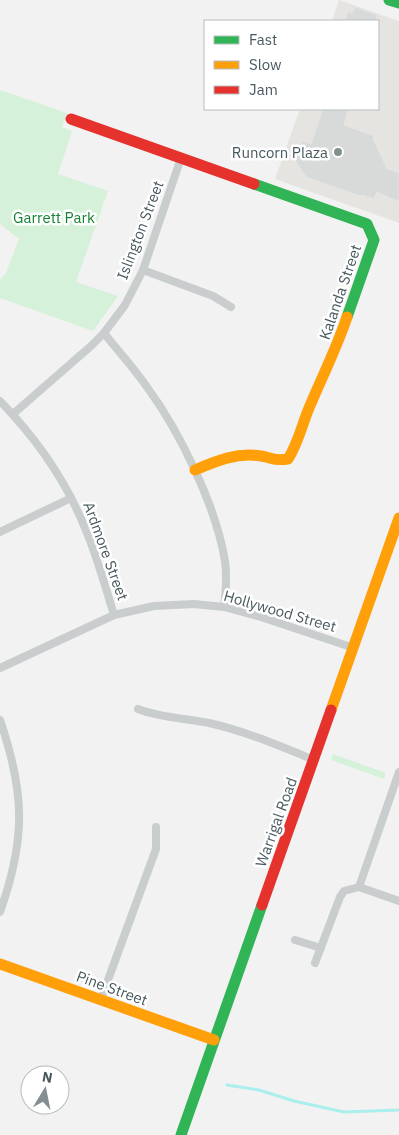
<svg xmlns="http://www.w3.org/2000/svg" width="399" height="1135" font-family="'IBM Plex Sans',sans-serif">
<rect width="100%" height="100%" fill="#f2f2f2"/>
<path fill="#e6e4e0" d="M339 0 399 21V223L275 179 300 109H378V21H332Z"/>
<g fill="#d6f1da">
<path d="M0 90 67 113 62 127 72 131 58 174 108 191 76 282 118 296 93 331 0 298V280L6 273 19 239 0 224Z"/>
<path d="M333 754 386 773 384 779 331 760Z"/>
</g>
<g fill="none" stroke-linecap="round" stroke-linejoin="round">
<path stroke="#aaefed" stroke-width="3" d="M227 1085 259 1090 294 1101 344 1112 399 1110"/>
</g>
<g fill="#d8dada" stroke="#e3e4e5">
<path d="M355 7 377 15 375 21H345L348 11 352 13Z"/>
<path d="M323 109H348L344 125 374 136 373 139 386 166 385 168 399 173V202L377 192 374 199 363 195 360 196 306 177 295 160 302 141 311 144Z"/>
</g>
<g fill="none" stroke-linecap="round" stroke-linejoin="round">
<g stroke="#c9cdcd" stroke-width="8">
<path d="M143 270 213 296 231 307"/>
<path d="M104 333C118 351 134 368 147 387 180 432 216 506 225 561 227 576 226 591 224 607"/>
<path d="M0 401C35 437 66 481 85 528 97 556 105 586 114 615"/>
<path d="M13 414 91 346 104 333 125 305 143 270 181 158"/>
<path d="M0 532 71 498"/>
<path d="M0 668 114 615 154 606 194 604 224 607 261 617 354 648"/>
<path d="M138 709C161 718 185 718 209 723 245 731 280 746 314 760"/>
<path d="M0 720C25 793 26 839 0 912"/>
<path d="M359 887 399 901"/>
<path d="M295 940 321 948"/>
<path d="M315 963 340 897 344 891 359 887 399 772"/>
<path d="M101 999 156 849V827"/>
</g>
<g stroke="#30b455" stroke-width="11">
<path d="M389 0 399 3"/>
<path d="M254 184 367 224 374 240 347 317"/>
<path d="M181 1135 262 905"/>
</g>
<g stroke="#ff9f0a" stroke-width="11">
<path d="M195 470C216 461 237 452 261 456 274 458 272 461 288 459 297 445 301 429 307 413 320 381 336 350 347 317"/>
<path d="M331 710 399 518"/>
<path d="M0 964 214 1040"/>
</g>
<g stroke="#e5322d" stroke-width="11">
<path d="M71 119 254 184"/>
<path d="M262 905 331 710"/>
</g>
</g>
<circle fill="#848f92" stroke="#fff" stroke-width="2" cx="338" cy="152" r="5"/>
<g text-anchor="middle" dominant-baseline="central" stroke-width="5" stroke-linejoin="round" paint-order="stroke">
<g font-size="15" fill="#48595f" stroke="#fff" text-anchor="end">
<text x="328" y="152">Runcorn Plaza</text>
</g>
<g font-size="15" fill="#158331" stroke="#fff">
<text x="54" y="217">Garrett Park</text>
</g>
<g font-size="15" fill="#48595f" stroke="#fff">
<text transform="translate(140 230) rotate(-69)">Islington Street</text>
<text transform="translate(340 292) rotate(-71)">Kalanda Street</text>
<text transform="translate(106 551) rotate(70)">Ardmore Street</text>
<text transform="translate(280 611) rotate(16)">Hollywood Street</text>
<text transform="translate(276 822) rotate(-70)">Warrigal Road</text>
<text transform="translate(112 988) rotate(20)">Pine Street</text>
</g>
</g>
<rect x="204" y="20" width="175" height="90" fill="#ffffff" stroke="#b6bdbf"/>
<rect x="214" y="36" width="25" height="8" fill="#30b455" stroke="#b6bdbf"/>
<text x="249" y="45" font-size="15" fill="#48595f">Fast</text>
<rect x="214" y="61" width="25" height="8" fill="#ff9f0a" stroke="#b6bdbf"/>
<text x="249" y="70" font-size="15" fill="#48595f">Slow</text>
<rect x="214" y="86" width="25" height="8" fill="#e5322d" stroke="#b6bdbf"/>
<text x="249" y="95" font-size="15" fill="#48595f">Jam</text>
<g transform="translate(45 1090) rotate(10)"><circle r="24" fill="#ffffff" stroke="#b6bdbf"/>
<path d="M0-4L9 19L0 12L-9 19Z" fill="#848f92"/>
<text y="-8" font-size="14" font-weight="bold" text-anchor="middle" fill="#48595f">N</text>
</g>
</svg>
